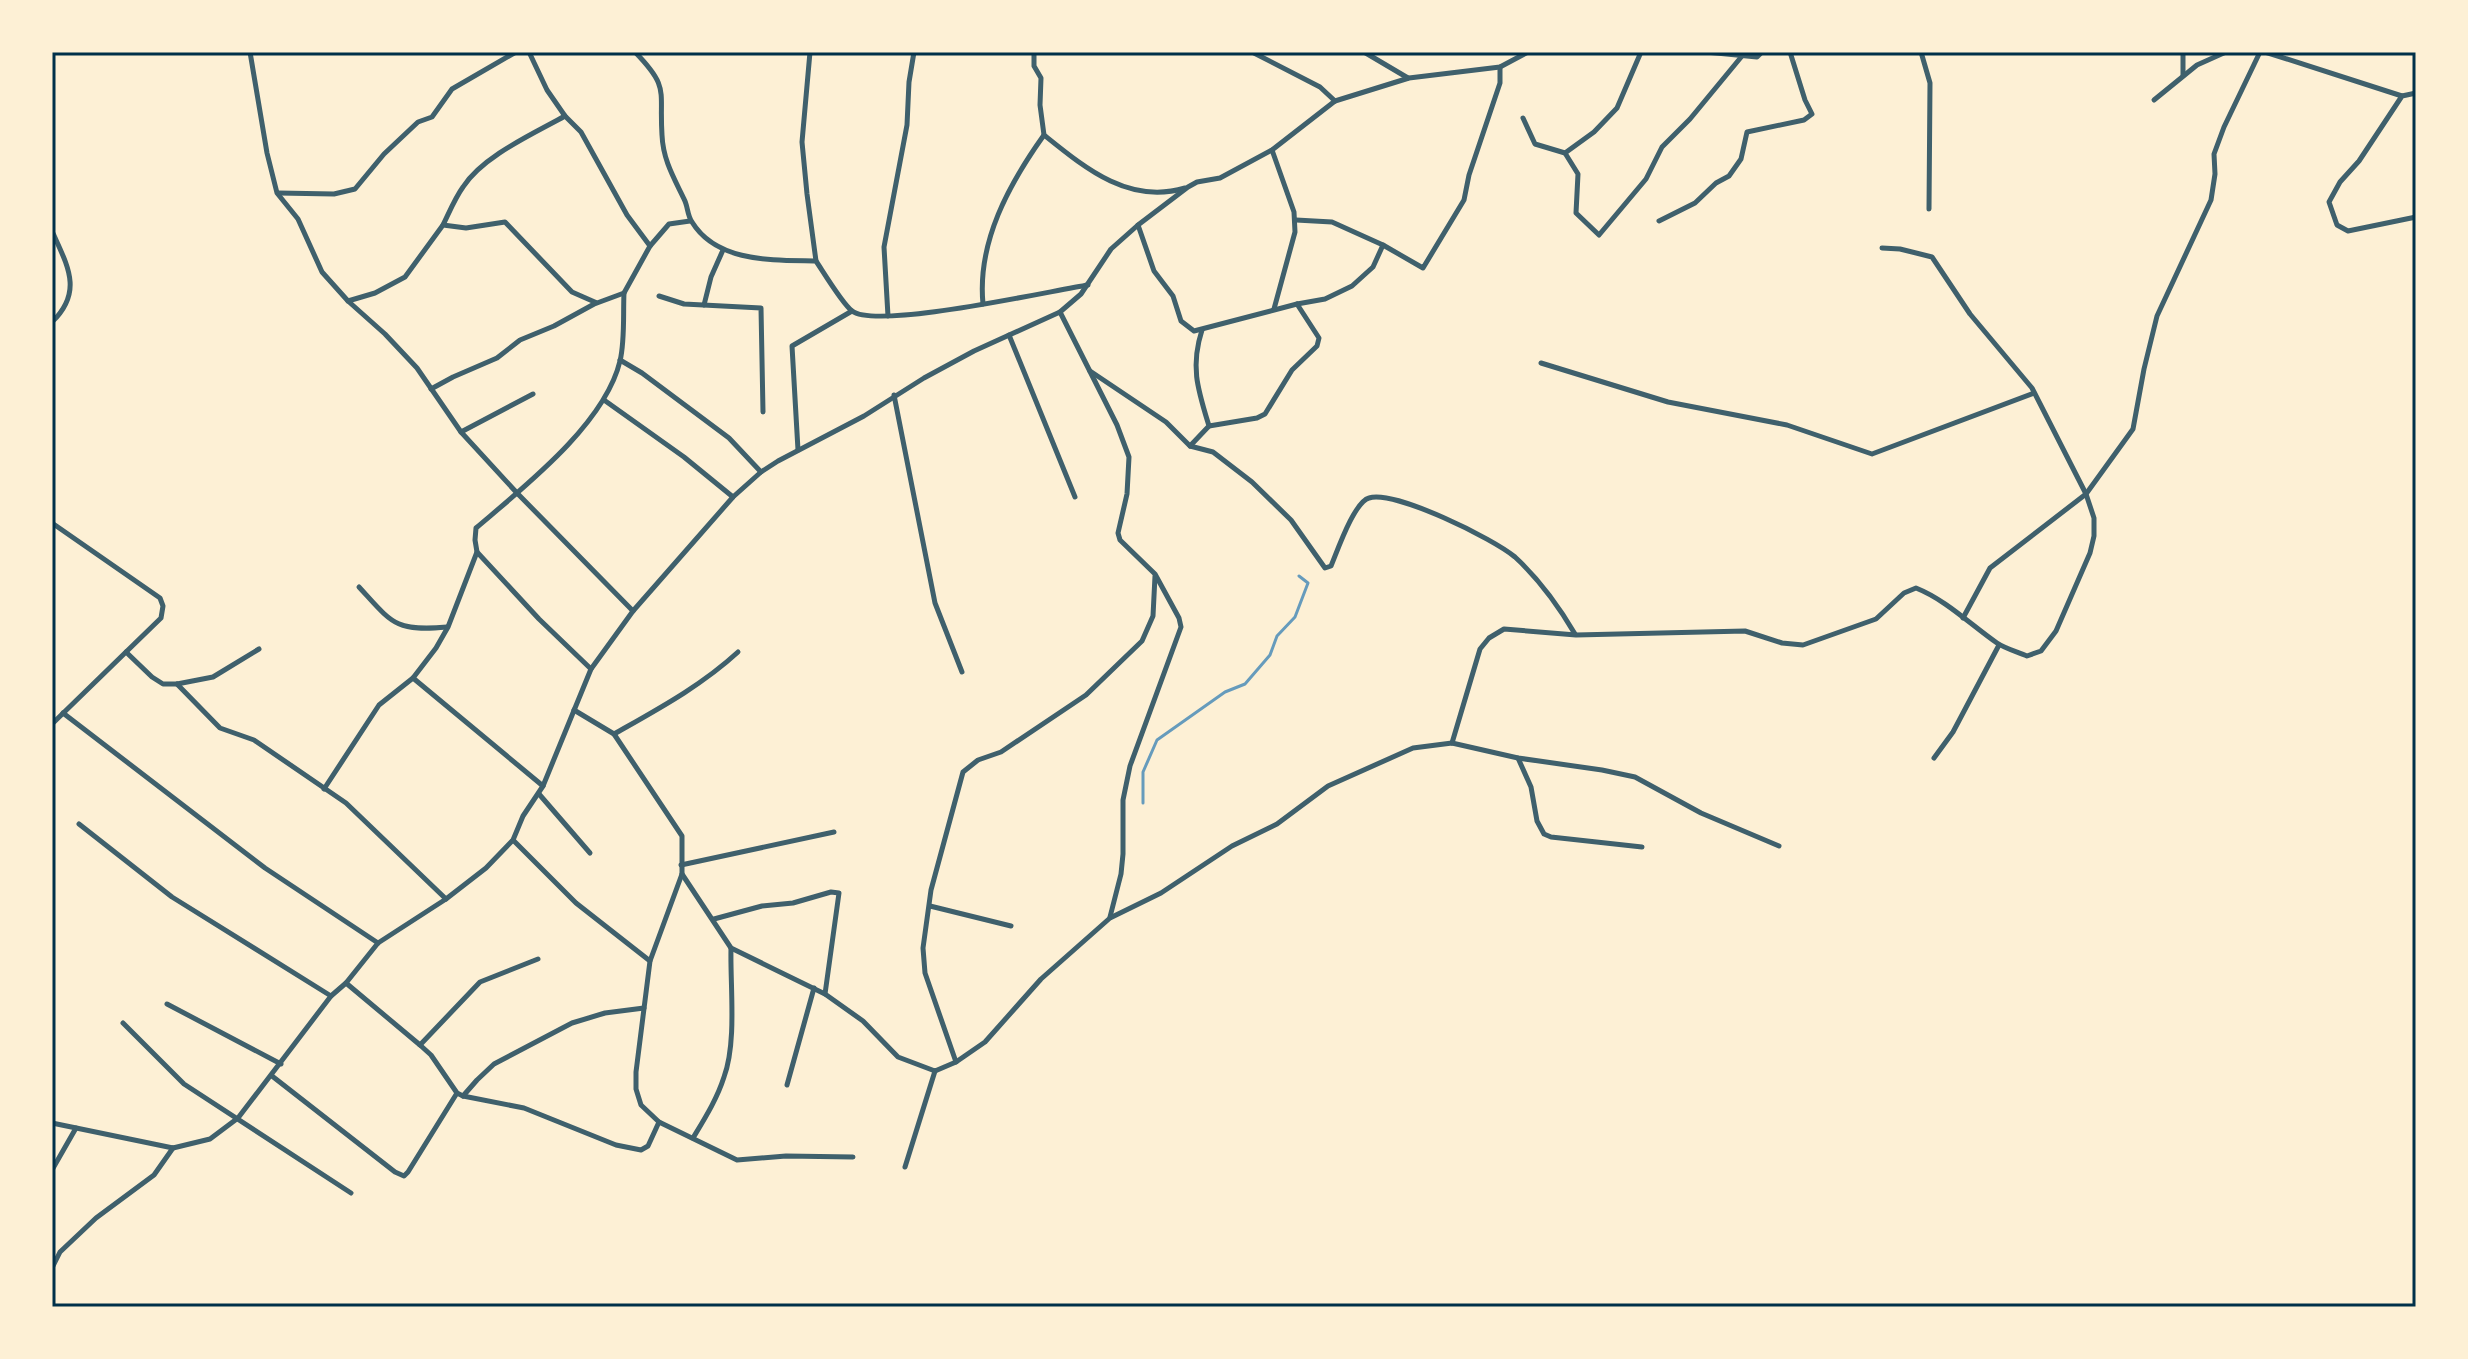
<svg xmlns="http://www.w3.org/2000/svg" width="2468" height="1359" font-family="Barlow,sans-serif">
<rect width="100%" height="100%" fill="#fdf0d5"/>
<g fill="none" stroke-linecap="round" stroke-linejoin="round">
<path stroke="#669bbc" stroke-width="3" d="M1143 803V772L1157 740 1225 692 1245 684 1270 655 1277 636 1295 617 1308 583 1299 576"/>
<g stroke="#3f606c" stroke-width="5">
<path d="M250 52 267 153 277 193 298 219 322 272 348 301 385 334 417 368 461 432 517 493 633 611"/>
<path d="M529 52 547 90 565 116 581 132 627 215 650 246"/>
<path d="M635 52C670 88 659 90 662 135 663 160 674 178 684 199 688 206 687 215 692 222 717 263 774 260 816 261 824 273 842 303 852 311 877 330 1049 291 1088 285"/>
<path d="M810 52 802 142 807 194 816 261"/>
<path d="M1034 52V66L1041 78 1040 105 1044 135C1085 168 1129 205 1185 188"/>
<path d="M1252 52 1320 87 1335 101"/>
<path d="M1364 52 1408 78"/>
<path d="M1706 52 1757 57 1762 52"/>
<path d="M1921 52 1930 83 1929 209"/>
<path d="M2265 52 2402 96"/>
<path d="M2183 75V52"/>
<path d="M2416 93 2402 96 2359 161 2340 182 2329 202 2337 225 2348 231 2416 217"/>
<path d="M2154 100 2197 65 2226 52"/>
<path d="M1523 118 1535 144 1565 153 1578 174 1576 213 1599 235 1646 179 1662 147 1690 119 1742 56"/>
<path d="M1272 150 1294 212 1295 232 1274 309"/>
<path d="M1565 153 1594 132 1617 108 1641 52"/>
<path d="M278 193 334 194 355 189 384 154 418 122 432 117 452 89 516 52"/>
<path d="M1296 220 1332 222 1383 245 1423 268 1464 200 1469 175 1500 83V67"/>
<path d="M1659 221 1695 203 1716 183 1729 176 1741 159 1747 132 1804 120 1812 114 1805 100 1790 52"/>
<path d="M443 225C449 213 455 198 463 187 483 156 533 134 565 116"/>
<path d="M1138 225 1154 271 1173 296 1181 321 1194 331 1297 304 1325 299 1352 286 1373 267 1383 245"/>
<path d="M52 231C67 265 84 291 52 322"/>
<path d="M659 296 684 304 761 308 763 412"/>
<path d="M348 301 375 293 405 277 443 225 466 228 505 222 572 292 597 303 624 293 650 246 669 224 690 221"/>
<path d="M983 304C977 242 1009 184 1044 135"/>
<path d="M704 305 711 277 723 250"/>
<path d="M1060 312 1117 425 1129 457 1127 494 1118 533 1120 540 1155 574 1179 618 1181 627 1130 766 1123 800V854L1121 874 1110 917"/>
<path d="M888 316 884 247 907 125 909 82 914 52"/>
<path d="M1009 335 1075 497"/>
<path d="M620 360 642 373 729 438 761 472"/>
<path d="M1541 363 1668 402 1787 425 1872 454 2034 393"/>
<path d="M1090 371 1166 422 1190 446 1213 452 1252 482 1291 520 1325 568 1331 566C1337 552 1354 502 1369 498 1395 490 1494 539 1515 557 1540 580 1558 605 1575 634"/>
<path d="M431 389 453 377 497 358 520 340 554 326 596 303"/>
<path d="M894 395 935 603 962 672"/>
<path d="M604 400 684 457 733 497"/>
<path d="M1209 426 1257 418 1265 414 1292 370 1317 346 1319 338 1297 304"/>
<path d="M461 432 533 394"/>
<path d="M1190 446 1209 426C1198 390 1190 367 1202 330"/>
<path d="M798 450 792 346 852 311"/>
<path d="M52 523 160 598 163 606 161 618 126 652"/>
<path d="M477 552 539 619 591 669"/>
<path d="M359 587C392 623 395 632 447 627"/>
<path d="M1963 618 1990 568 2086 494 2133 429 2144 369 2157 316 2211 200 2215 174 2214 154 2224 127 2260 52"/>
<path d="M413 678 543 786"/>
<path d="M177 684 220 728 254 740 346 803 446 899"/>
<path d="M574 710 614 734 682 836V874L650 961 636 1072V1089L641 1105 659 1122 737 1160 786 1156 853 1157"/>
<path d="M63 713 265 868 378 943"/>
<path d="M52 724 126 652 152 677 163 684H177L213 677 259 649"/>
<path d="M614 734C658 709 701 686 738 652"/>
<path d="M1452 743 1480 649 1489 638 1504 629 1576 635 1745 631 1782 643 1803 645 1876 619 1904 593 1916 588C1946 600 1971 625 1997 643 2006 649 2018 652 2027 656L2041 651 2056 631 2090 553 2094 536V518L2086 494 2032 388 1970 314 1932 257 1900 249 1882 248"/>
<path d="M1518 758 1531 787 1537 821 1544 834 1551 837 1642 847"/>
<path d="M1934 758 1953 732 1999 645"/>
<path d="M324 789 379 705 413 678 436 648 448 627 477 552 475 540 476 528C524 487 605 424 620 361 625 341 623 314 624 293"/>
<path d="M539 794 590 853"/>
<path d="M79 824 172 897 331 996"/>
<path d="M513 840 576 903 650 961"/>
<path d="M681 865 834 832"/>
<path d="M682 874 731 948 825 994 863 1021 898 1057 935 1071 956 1062 985 1042 1041 979 1110 918 1161 893 1232 846 1277 824 1328 786 1413 748 1452 743 1518 758 1602 770 1635 777 1701 813 1779 846"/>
<path d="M930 906 1011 926"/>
<path d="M714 919 762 906 793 903 831 892 839 893 825 994"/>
<path d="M346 983 420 1045 431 1055 457 1093 463 1096 524 1108 616 1145 641 1150 648 1146 659 1122"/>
<path d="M167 1004 281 1064"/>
<path d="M123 1023 184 1084 351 1193"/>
<path d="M420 1045 480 982 538 959"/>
<path d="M956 1062 925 973 923 948 931 890 963 772 978 760 1001 752 1086 695 1142 641 1153 616 1155 576"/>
<path d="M272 1076 395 1172 404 1176 408 1172 457 1093"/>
<path d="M787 1085 814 988"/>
<path d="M463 1096 477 1080 494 1064 572 1023 605 1013 644 1008"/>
<path d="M52 1123 173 1148 210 1139 238 1118 331 996 346 983 378 943 446 899 486 868 513 840 523 816 543 786 591 669 633 611 733 497 761 472 778 461 864 416 924 378 974 351 1060 312 1081 294 1111 249 1138 225 1188 187 1197 182 1220 178 1272 150 1335 101 1409 78 1500 67 1528 52"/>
<path d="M693 1138C705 1118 717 1099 724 1077 737 1042 730 985 731 948"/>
<path d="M905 1167 935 1071"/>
<path d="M52 1170 76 1128"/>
<path d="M52 1268 60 1252 96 1218 154 1175 173 1148"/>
</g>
</g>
<rect width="2468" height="1359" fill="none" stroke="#fdf0d5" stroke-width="108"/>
<rect x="54" y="54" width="2360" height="1251" fill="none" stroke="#003049" stroke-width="3"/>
</svg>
